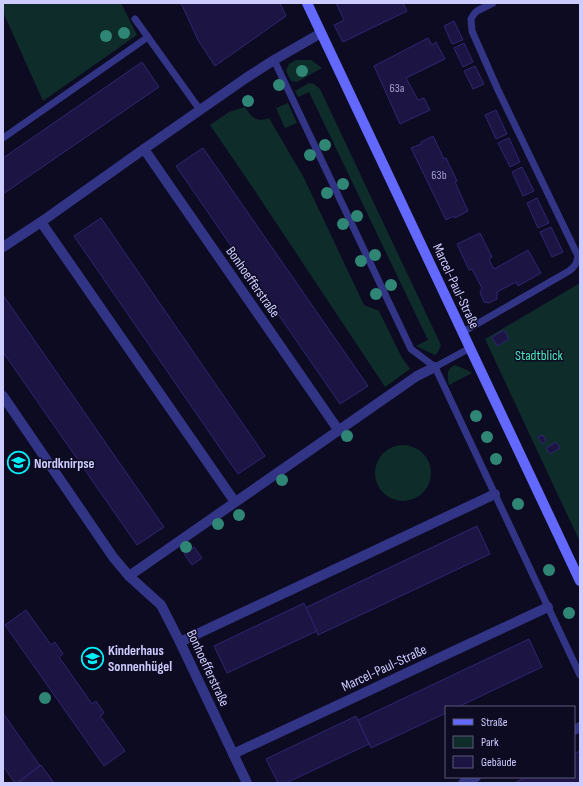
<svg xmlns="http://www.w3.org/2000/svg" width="583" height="786" font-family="'Sofia Sans Condensed',sans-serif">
<rect width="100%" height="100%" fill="#0d0b22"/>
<g fill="#0e2c29">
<path d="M3 3H121L137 35 43 101 3 12Z"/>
<path d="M296 60H311L322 68 297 82 291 81 286 71 289 64Z"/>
<path d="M309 83 314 84 320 89 441 345 438 352 435 355 416 346 428 340 309 92 298 97 295 91Z"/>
<path d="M288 103 297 123 285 128 276 108Z"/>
<path d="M245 107C251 117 257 123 269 118L304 178 364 305 379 311 401 356 410 369 385 387 251 185 210 125 229 112Z"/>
<path d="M580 283V542L485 339Z"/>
<path d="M455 365 467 370 472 373 449 385C447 377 446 368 455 365Z"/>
<circle cx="403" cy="473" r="28"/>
</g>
<g fill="#1c1544" stroke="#2f2573">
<path d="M181 3H280L286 16 215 66 198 40Z"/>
<path d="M336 3H403L407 11 343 42 334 25 344 20Z"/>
<path d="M454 21 463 40 452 44 444 26Z"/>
<path d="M428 38 432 45 436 42 445 59 406 78 418 100 424 98 430 110 400 124 374 66Z"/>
<path d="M464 43 473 62 463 67 454 48Z"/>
<path d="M142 62 159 87 3 194V158Z"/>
<path d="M475 66 484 84 473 89 464 71Z"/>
<path d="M496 110 507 134 496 139 485 115Z"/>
<path d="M433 136 444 159 446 158 457 181 455 182 468 211 455 218 454 216 446 220 411 148 421 144V142Z"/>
<path d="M509 138 520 162 510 167 498 143Z"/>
<path d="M203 148 368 386 340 404 176 166Z"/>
<path d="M522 167 534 191 523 196 512 172Z"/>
<path d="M537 198 549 223 538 228 527 203Z"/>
<path d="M101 218 265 456 238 474 74 236Z"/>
<path d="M551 227 563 252 552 257 540 232Z"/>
<path d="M480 233 492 257 489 259 494 269 528 250 541 273 518 286 516 282 497 292V299L489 303 484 302 480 293 482 288 472 269 469 270 457 244Z"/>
<path d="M3 295 164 527 137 545 3 352Z"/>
<path d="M504 330 509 339 497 346 492 337Z"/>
<path d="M543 435 546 441 542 444 538 437Z"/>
<path d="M556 442 560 448 550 454 546 448Z"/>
<path d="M477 526 490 554 318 635 305 608Z"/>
<path d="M194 547 202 558 192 565 184 554Z"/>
<path d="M304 603 317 631 227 673 214 646Z"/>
<path d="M26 610 51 645 55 642 63 654 59 657 92 704 96 701 104 713 100 716 125 751 104 766 5 625Z"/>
<path d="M529 639 542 667 458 707H446V713L371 748 358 720Z"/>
<path d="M3 713 40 766 17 783H15L3 766Z"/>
<path d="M356 716 369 744 286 783H278L266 759Z"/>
<path d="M580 751V783H514L526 777H574V754Z"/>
<path d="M41 765 54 783H17Z"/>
</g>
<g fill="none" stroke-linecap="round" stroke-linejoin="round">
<g stroke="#323485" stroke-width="7">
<path d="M135 19 200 110"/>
<path d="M274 60 411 349 435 367 580 675"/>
<path d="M3 138 148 37"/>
<path d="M463 332 569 271C575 267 577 263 578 256L498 90 472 31 471 19 474 14 477 11 493 3"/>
<path d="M435 367 470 348"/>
</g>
<g stroke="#323485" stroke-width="10">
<path d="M144 149 339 431"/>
<path d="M41 222 235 502"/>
<path d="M3 247 41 222 144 149 246 78 274 60 321 33"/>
<path d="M3 396 113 557 129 576 161 605 180 642 247 783"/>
<path d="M129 576 417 376 435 367"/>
<path d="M180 642 495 494"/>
<path d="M574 730 580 727"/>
<path d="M233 754 548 607"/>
<path d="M463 783 476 777"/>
</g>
<path stroke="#6369ff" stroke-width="10" d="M307 3 580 581"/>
</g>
<g fill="#308674">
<circle cx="124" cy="33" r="6"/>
<circle cx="106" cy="36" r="6"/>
<circle cx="302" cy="71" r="6"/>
<circle cx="279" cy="85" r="6"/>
<circle cx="248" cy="101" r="6"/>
<circle cx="325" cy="145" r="6"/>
<circle cx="310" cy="155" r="6"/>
<circle cx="343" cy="184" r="6"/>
<circle cx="327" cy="193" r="6"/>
<circle cx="357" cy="216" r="6"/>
<circle cx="343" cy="224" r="6"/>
<circle cx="375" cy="255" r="6"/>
<circle cx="361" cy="261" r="6"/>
<circle cx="391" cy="285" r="6"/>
<circle cx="376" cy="294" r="6"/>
<circle cx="476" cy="416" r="6"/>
<circle cx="347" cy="436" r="6"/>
<circle cx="487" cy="437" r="6"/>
<circle cx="496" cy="459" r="6"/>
<circle cx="282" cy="480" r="6"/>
<circle cx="518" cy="504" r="6"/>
<circle cx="239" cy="515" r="6"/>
<circle cx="218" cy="524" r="6"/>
<circle cx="186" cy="547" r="6"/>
<circle cx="549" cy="570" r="6"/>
<circle cx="569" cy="613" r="6"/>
<circle cx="45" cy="698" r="6"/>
</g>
<defs>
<symbol id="school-ring" viewBox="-11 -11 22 22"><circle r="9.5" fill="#0d0b22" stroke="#00eff7" stroke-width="1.5"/><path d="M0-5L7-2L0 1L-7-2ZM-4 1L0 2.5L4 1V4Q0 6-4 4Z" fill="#00eff7"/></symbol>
</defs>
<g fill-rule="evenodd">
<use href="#school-ring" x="6" y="450" width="25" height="25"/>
<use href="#school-ring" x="80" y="646" width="25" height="25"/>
</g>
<g text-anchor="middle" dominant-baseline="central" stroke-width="3" stroke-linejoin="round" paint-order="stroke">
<g font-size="12" fill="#a29ed0">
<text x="397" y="88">63a</text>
<text x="439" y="175">63b</text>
</g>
<g font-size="14" fill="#ceccff" stroke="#0d0b22">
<text transform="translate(253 282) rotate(55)">Bonhoefferstraße</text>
<text transform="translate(456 286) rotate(65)">Marcel-Paul-Straße</text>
<text transform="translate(208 668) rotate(65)">Bonhoefferstraße</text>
<text transform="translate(384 668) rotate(-25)">Marcel-Paul-Straße</text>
</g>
<g font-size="14" fill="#4deab8" stroke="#0d0b22">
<text x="539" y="355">Stadtblick</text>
</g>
<g font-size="14" font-weight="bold" fill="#ceccff" stroke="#0d0b22" text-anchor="start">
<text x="34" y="463">Nordknirpse</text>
<text x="108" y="650">Kinderhaus<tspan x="108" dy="16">Sonnenhügel</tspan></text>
</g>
</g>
<rect width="583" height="786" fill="none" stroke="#ceccff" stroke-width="8"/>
<rect x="445" y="706" width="130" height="72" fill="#0d0b22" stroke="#5a587a"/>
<rect x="453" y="719" width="20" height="6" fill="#6369ff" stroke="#5a587a"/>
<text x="481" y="726" font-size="12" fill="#ceccff">Straße</text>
<rect x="453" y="736" width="20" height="12" fill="#0e2c29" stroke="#5a587a"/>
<text x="481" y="746" font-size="12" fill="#ceccff">Park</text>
<rect x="453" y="756" width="20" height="12" fill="#1c1544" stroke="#5a587a"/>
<text x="481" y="766" font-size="12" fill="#ceccff">Gebäude</text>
</svg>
